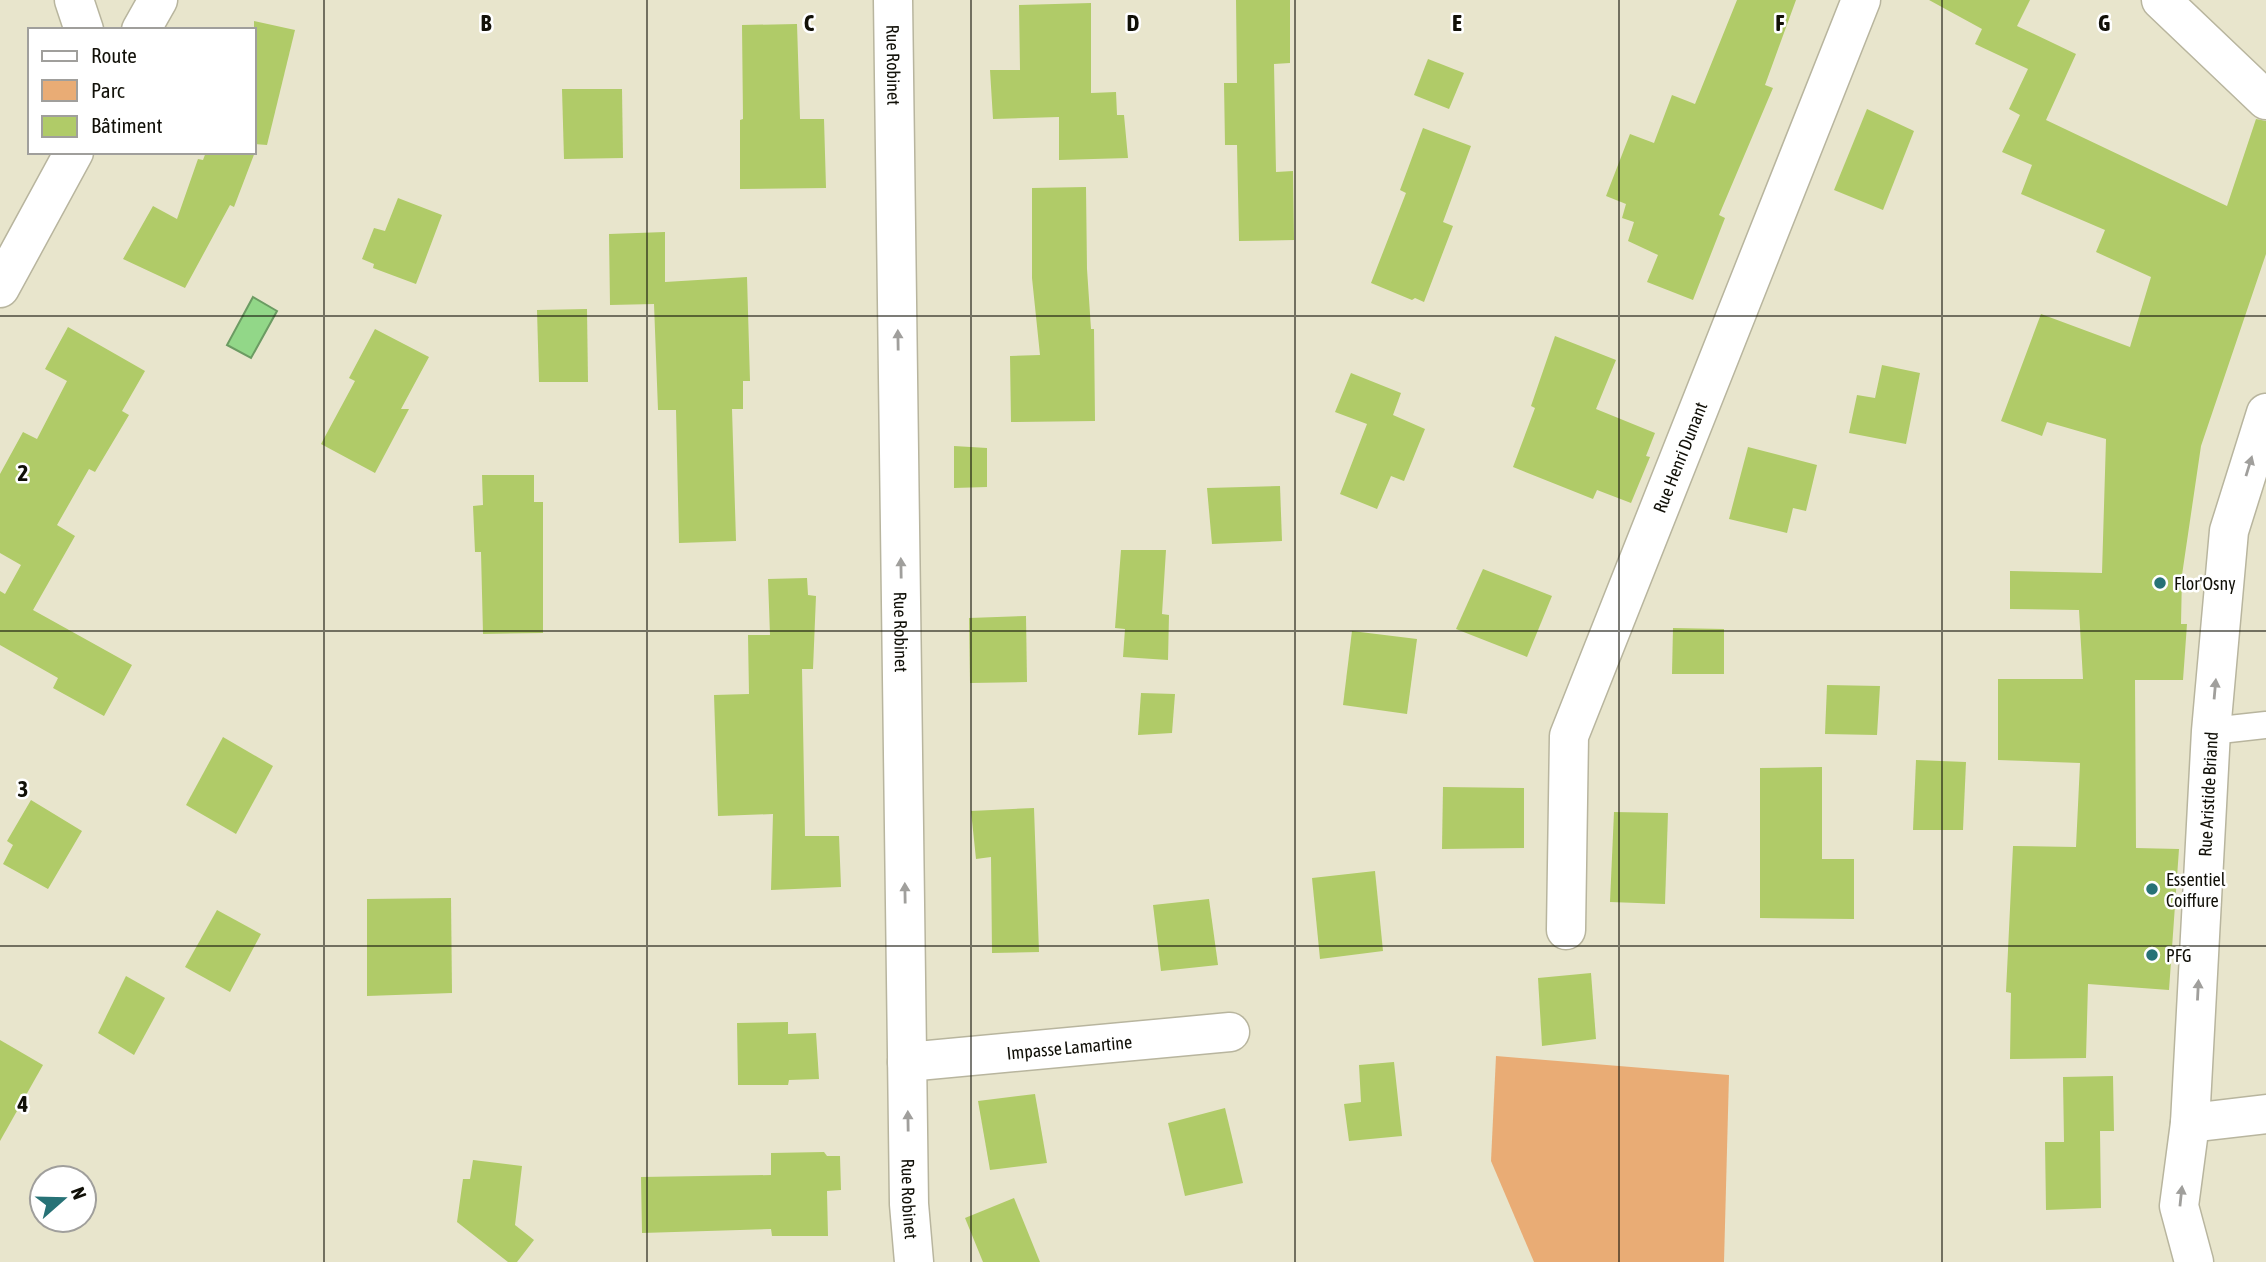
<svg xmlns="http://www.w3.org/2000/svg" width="2266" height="1262" font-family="'Asap Condensed',sans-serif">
<rect width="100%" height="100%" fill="#e8e5cc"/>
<path fill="#e9ac75" d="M1496 1056 1729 1075 1724 1262H1534L1491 1161Z"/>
<path fill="#92d788" stroke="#6b9b62" stroke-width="2" d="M253 297 277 311 251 358 227 345Z"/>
<g fill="#b0cb68">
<path d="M1236 0H1290V63L1274 64 1276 172 1293 171 1294 240 1239 241 1237 145H1225L1224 83H1237Z"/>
<path d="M1737 0H1796L1765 85 1773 88 1719 215 1725 218 1693 300 1647 282 1658 255 1628 241 1634 222 1622 218 1626 204 1606 196 1630 134 1654 143 1672 95 1695 104Z"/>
<path d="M1929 0H2030L2017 26 2076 54 2046 120 2227 206 2256 119 2266 121V254L2201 446 2182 575 2181 624H2187L2183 680H2135L2136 848 2179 849 2169 990 2088 984 2086 1058 2010 1059 2011 993 2006 992 2013 846 2076 847 2080 763 1998 760V679H2083L2079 610 2010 609V571L2102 573 2106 439 2047 422 2042 436 2001 421 2041 314 2130 347 2151 277 2096 252 2105 230 2021 194 2032 165 2002 152 2020 115 2009 109 2028 69 1975 44 1982 29Z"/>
<path d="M1091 3V93L1116 92 1117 115H1124L1128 158 1059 160V117L993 119 990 70H1020L1019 5Z"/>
<path d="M254 21 295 30 267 145 254 144Z"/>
<path d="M797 24 800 119H824L826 188 740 189V120L743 119 742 25Z"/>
<path d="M1428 59 1464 73 1449 109 1414 95Z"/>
<path d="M562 89H622L623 158 564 159Z"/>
<path d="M1867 109 1914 131 1883 210 1834 190Z"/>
<path d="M1423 128 1471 146 1443 222 1453 226 1424 302 1415 298 1412 300 1371 283 1406 193 1400 190Z"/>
<path d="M206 152H255L234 207 230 205 185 288 123 259 153 206 177 219 198 159 203 160Z"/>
<path d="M1086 187 1087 269 1091 329H1094L1095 421 1011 422 1010 356 1040 355 1032 278V188Z"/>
<path d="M398 198 442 215 416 284 373 268 374 264 362 259 374 228 385 231Z"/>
<path d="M665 232V282L747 277 750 381H743V409H732L736 541 679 543 676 410H658L654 304 610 305 609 234Z"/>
<path d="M587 309 588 382H539L537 310Z"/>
<path d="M68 327 145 371 122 411 129 415 95 472 89 469 57 525 75 536 33 610 132 665 104 716 53 688 58 678 0 645V591L5 594 21 565 0 553V474L23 432 37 439 67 381 45 369Z"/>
<path d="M375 329 429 357 401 409H409L375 473 321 444 355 381 349 378Z"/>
<path d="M1555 336 1616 360 1596 409 1655 433 1646 456 1650 457 1631 503 1597 490 1593 499 1513 467 1535 408 1531 406Z"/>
<path d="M1882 365 1920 373 1906 444 1849 433 1857 395 1875 398Z"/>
<path d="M1351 373 1401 393 1393 415 1425 429 1404 481 1391 476 1377 509 1340 494 1367 424 1335 412Z"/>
<path d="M954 446 987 448V487L954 488Z"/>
<path d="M1748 447 1817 465 1806 511 1793 508 1787 533 1729 519Z"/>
<path d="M482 475H534V502H543V633L483 634 481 552H475L473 506 483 505Z"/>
<path d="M1280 486 1282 541 1212 544 1207 488Z"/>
<path d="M1121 550H1166L1162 614 1169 615 1168 660 1123 657 1125 629 1115 628Z"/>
<path d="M1483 569 1552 596 1527 657 1456 629Z"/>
<path d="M807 578 808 595 816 596 813 669H802L805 836H839L841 887 771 890 773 814 718 816 714 695 749 694 748 635H770L768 579Z"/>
<path d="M1026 616 1027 682 970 683 969 618Z"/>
<path d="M1673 628 1724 629V674H1672Z"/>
<path d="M1352 631 1417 639 1407 714 1343 705Z"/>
<path d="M1827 685 1880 686 1877 735 1825 734Z"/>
<path d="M1141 693 1175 694 1172 733 1138 735Z"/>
<path d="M223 737 273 766 236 834 186 805Z"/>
<path d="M1916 760 1966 762 1963 830H1913Z"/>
<path d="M1822 767V859H1854V919L1760 918V768Z"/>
<path d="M1443 787 1524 788V848L1442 849Z"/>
<path d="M31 800 82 831 48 889 3 864 13 845 7 841Z"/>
<path d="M1034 808 1039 952 992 953 991 857 976 859 971 811Z"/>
<path d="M1614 812 1668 813 1665 904 1610 902Z"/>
<path d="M1375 871 1383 951 1320 959 1312 878Z"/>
<path d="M451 898 452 993 367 996V899Z"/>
<path d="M1209 899 1218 965 1161 971 1153 905Z"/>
<path d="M217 910 261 934 230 992 185 967Z"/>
<path d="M1591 973 1596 1039 1542 1046 1538 978Z"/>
<path d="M126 976 165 998 134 1055 98 1033Z"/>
<path d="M788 1022V1034L816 1033 819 1079 789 1080 788 1085H738L737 1023Z"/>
<path d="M0 1040 43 1065 0 1141Z"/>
<path d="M1394 1062 1402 1136 1349 1141 1344 1104 1361 1102 1359 1065Z"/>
<path d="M2113 1076 2114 1131H2100L2101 1208 2046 1210 2045 1142H2064L2063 1077Z"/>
<path d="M1035 1094 1047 1163 990 1170 978 1101Z"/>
<path d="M1225 1108 1243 1183 1185 1196 1168 1123Z"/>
<path d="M824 1152 827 1156H840L841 1190 827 1191 828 1236H772L771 1229 642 1233 641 1177 771 1175V1153Z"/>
<path d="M473 1160 522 1166 515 1225 534 1240 517 1262H508L457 1222 463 1179H470Z"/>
<path d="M1014 1198 1040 1262H983L965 1218Z"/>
</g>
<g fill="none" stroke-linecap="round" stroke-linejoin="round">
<defs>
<path id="service" d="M2211 731 2266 725"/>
<g id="minor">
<path d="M74 0 84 30"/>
<path id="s1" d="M893 0 909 1204 914 1262"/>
<path d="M2161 0 2266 100"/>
<path d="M141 30 158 0"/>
<path d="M0 288 74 152"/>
<path id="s2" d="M1566 930 1569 736 1861 0"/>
<path id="s3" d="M907 1062 1230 1032"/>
<path d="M2190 1123 2266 1114"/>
<path id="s4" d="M2194 1262 2179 1206 2190 1123 2211 731 2229 531 2266 413"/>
</g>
</defs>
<use href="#service" stroke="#b8b59e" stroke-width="29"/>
<use href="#minor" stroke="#b8b59e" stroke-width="41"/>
<use href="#service" stroke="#fff" stroke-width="26"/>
<use href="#minor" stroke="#fff" stroke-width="38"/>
</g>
<defs><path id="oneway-solid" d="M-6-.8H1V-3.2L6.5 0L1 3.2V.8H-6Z" transform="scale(1.75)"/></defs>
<g fill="#a09f9c">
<use href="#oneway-solid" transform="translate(898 340) rotate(-91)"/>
<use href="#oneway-solid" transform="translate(2249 466) rotate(-73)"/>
<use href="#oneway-solid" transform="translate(901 568) rotate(-91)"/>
<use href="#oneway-solid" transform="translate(2215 689) rotate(-85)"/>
<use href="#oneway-solid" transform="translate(905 893) rotate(-91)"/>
<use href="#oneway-solid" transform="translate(2198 990) rotate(-87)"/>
<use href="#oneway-solid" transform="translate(908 1121) rotate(-91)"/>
<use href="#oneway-solid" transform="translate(2181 1196) rotate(-84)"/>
</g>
<path fill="none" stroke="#111008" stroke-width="2" stroke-opacity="0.55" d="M324 0V1262M647 0V1262M971 0V1262M1295 0V1262M1619 0V1262M1942 0V1262M0 316H2266M0 631H2266M0 946H2266"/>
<g fill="#277276" stroke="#fff" stroke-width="2.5">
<circle cx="2160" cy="583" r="7"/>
<circle cx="2152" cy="889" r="7"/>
<circle cx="2152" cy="955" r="7"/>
</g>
<g text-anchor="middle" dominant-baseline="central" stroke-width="5" stroke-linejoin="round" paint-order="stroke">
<g font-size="18" fill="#111008" stroke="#fff">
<text stroke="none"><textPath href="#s1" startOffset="65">Rue Robinet</textPath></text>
<text stroke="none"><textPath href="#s2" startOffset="494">Rue Henri Dunant</textPath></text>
<text stroke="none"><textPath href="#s1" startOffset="632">Rue Robinet</textPath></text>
<text stroke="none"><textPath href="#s4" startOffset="471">Rue Aristide Briand</textPath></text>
<text stroke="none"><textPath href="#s3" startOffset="163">Impasse Lamartine</textPath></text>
<text stroke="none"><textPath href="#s1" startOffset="1199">Rue Robinet</textPath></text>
</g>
<g font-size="18" fill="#111008" stroke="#fff" text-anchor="start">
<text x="2174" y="583">Flor'Osny</text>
<text x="2166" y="879">Essentiel<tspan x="2166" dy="21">Coiffure</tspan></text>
<text x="2166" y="955">PFG</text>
</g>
</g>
<g font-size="23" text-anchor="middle" font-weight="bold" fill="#111008" stroke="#fff" stroke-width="5" stroke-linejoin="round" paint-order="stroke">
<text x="486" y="31">B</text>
<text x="809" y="31">C</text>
<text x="1133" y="31">D</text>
<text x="1457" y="31">E</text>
<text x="1780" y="31">F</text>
<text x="2104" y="31">G</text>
<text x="23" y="481">2</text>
<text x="23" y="797">3</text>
<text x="23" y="1112">4</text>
</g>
<rect x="28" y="28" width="228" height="126" fill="#ffffff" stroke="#a09f9c" stroke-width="2"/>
<rect x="42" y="51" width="35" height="10" fill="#ffffff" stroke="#a09f9c" stroke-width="2"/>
<text x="91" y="63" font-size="21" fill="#111008">Route</text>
<rect x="42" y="80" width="35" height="21" fill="#e9ac75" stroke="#a09f9c" stroke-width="2"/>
<text x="91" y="98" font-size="21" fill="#111008">Parc</text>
<rect x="42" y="116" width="35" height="21" fill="#b0cb68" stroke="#a09f9c" stroke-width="2"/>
<text x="91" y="133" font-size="21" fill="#111008">Bâtiment</text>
<g transform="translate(63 1199) rotate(70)"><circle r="33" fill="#ffffff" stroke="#a09f9c" stroke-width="2"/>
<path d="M0-5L12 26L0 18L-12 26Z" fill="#277276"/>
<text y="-10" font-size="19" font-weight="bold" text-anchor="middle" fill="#111008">N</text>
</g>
</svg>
